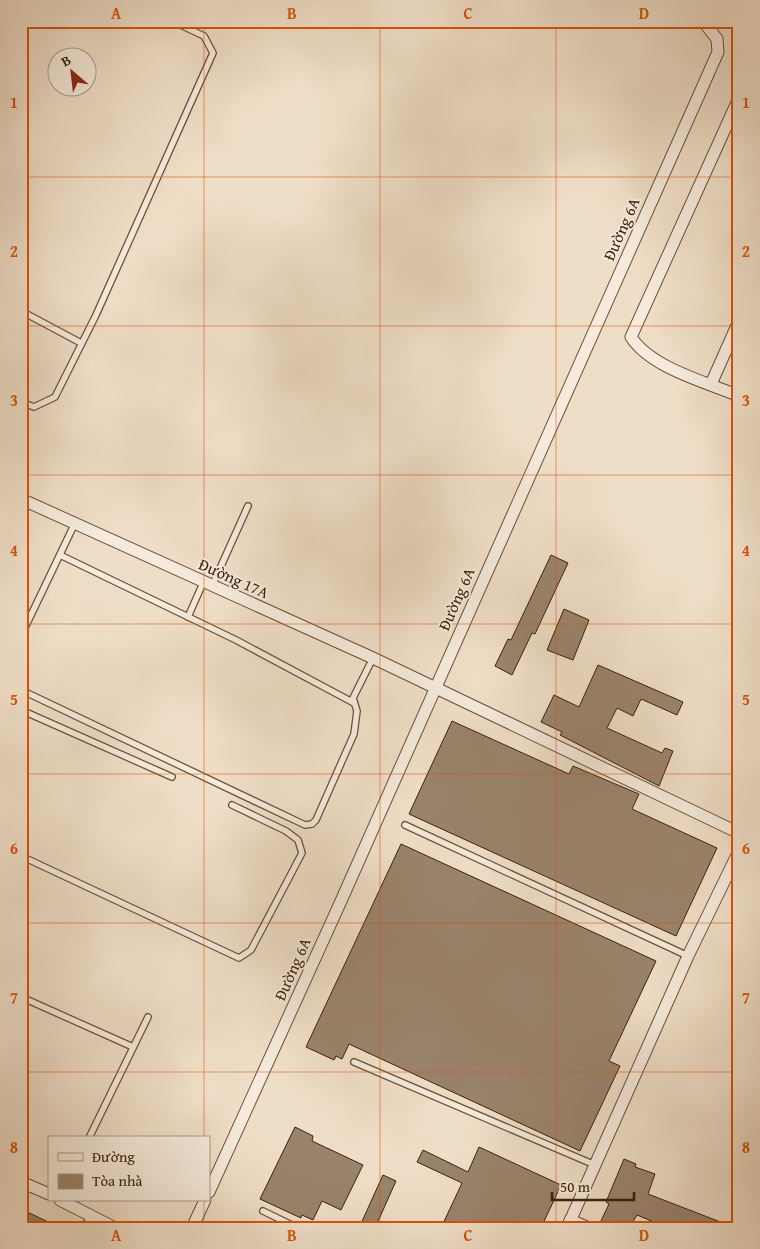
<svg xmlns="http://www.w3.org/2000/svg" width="760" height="1249" font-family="'Gentium Book Plus',serif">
<rect width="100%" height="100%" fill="#efdec7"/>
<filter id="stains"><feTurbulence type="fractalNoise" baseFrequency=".004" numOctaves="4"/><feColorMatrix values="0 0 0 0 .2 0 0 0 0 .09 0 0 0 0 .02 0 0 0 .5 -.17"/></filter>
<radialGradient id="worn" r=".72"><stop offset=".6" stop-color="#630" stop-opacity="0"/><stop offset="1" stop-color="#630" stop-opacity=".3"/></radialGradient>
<g fill="#9a836c" stroke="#3d2009">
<path d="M551 555 568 563 535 634 532 633 512 675 495 666 508 639 511 640Z"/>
<path d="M564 609 589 620 573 660 547 650Z"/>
<path d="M598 665 683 702 677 715 641 699 633 716 617 708 607 728 662 753 665 748 673 751 659 786 560 735 562 732 541 722 554 695 579 707Z"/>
<path d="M452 721 569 774 573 766 639 794 632 809 717 848 676 936 409 814Z"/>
<path d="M401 844 656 961 609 1061 620 1066 580 1151 349 1044 342 1059 336 1056 334 1060 306 1047Z"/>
<path d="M295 1127 313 1136 312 1141 363 1165 341 1210 322 1201 313 1220 302 1215 301 1218 260 1199Z"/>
<path d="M479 1147 561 1185 541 1228H441L462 1183 417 1162 423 1150 468 1172Z"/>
<path d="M624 1159 636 1164 635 1167 655 1174 648 1194 736 1228H651L654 1222 637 1215 629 1228H610L600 1223 609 1204 606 1202Z"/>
<path d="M383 1175 396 1181 375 1228H359Z"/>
<path d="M21 1209 61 1228H21Z"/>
</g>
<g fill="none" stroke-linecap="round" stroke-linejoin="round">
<defs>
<g id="lane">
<path d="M21 311 81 343"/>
<path d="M21 402 34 407 55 397 96 315 213 53 204 36 172 21"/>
<path d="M60 555 236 640 354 703"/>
<path d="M212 586 248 506"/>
<path d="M188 617 203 583"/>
<path d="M21 636 75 523"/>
<path d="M21 690 305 825 312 824 316 820 354 734 357 711 353 698 373 658"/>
<path d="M21 710 172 777"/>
<path d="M405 825 688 956"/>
<path d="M21 856 239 958 251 950 302 853 298 840 286 831 232 805"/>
<path d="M21 997 133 1047"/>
<path d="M354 1062 595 1165"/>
<path d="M89 1138 148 1017"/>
<path d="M263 1211 298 1228"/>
<path d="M83 1228 91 1216"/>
</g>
<g id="street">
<path d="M739 98 631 337C651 368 706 382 739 396"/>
<path d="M711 384 739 321"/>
<path d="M21 499 373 658 739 833"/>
<path d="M21 1182 49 1194"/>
<path d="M209 1192 341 901 718 52 717 39 703 21"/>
<path d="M60 1200 115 1228"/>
<path d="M570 1220 589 1228"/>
<path d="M192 1228 205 1200"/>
<path d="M567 1228 688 956 739 851"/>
</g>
</defs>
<use href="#lane" stroke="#6a5038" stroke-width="8"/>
<use href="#street" stroke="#6a5038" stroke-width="13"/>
<use href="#lane" stroke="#f5eadb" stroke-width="5.5"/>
<use href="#street" stroke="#f5eadb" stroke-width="11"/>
</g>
<path fill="none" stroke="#d7530c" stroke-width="1" stroke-opacity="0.55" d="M204 21V1138M380 21V1228M556 21V1228M21 177H739M21 326H739M21 475H739M21 624H739M21 774H739M21 923H739M21 1072H739M204 1200V1228"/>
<g text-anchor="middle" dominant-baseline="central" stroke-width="4" stroke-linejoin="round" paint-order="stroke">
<g font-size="16" fill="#3d2009" stroke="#f5eadb">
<text transform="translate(621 229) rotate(-66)">Đường 6A</text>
<text transform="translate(234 578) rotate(24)">Đường 17A</text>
<text transform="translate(456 599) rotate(-66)">Đường 6A</text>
<text transform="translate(292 969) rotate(-66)">Đường 6A</text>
</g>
</g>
<rect width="760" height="1249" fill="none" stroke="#efdec7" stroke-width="55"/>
<rect x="48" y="1136" width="162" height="65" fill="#f5eadb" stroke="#ab9987"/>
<rect x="58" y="1153" width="25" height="8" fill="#f5eadb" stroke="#ab9987"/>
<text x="92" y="1162" font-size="15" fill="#3d2009">Đường</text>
<rect x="58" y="1174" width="25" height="15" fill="#9a836c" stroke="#ab9987"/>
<text x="92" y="1186" font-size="15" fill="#3d2009">Tòa nhà</text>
<g transform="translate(72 72) rotate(332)"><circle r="24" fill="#f5eadb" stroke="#ab9987"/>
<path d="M0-4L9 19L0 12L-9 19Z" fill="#8f2418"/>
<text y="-8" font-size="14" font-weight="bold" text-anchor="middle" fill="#3d2009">B</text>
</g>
<path d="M552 1192v8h82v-8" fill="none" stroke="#3d2009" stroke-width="2.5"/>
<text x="560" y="1192" font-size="15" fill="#3d2009" stroke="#f5eadb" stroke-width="4" paint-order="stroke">50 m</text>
<rect x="28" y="28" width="704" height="1194" fill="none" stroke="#d7530c" stroke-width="2"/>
<g font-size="16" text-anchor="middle" font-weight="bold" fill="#d7530c">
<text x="116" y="19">A</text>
<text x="292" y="19">B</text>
<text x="468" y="19">C</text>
<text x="644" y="19">D</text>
<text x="14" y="108">1</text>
<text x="746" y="108">1</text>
<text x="14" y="257">2</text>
<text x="746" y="257">2</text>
<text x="14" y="406">3</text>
<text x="746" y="406">3</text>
<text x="14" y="556">4</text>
<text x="746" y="556">4</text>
<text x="14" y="705">5</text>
<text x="746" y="705">5</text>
<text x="14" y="854">6</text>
<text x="746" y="854">6</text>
<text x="14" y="1003">7</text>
<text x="746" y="1003">7</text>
<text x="14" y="1153">8</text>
<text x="746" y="1153">8</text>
<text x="116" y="1241">A</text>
<text x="292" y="1241">B</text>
<text x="468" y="1241">C</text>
<text x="644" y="1241">D</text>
</g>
<rect width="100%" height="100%" filter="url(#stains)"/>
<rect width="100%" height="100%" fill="url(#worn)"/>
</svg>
